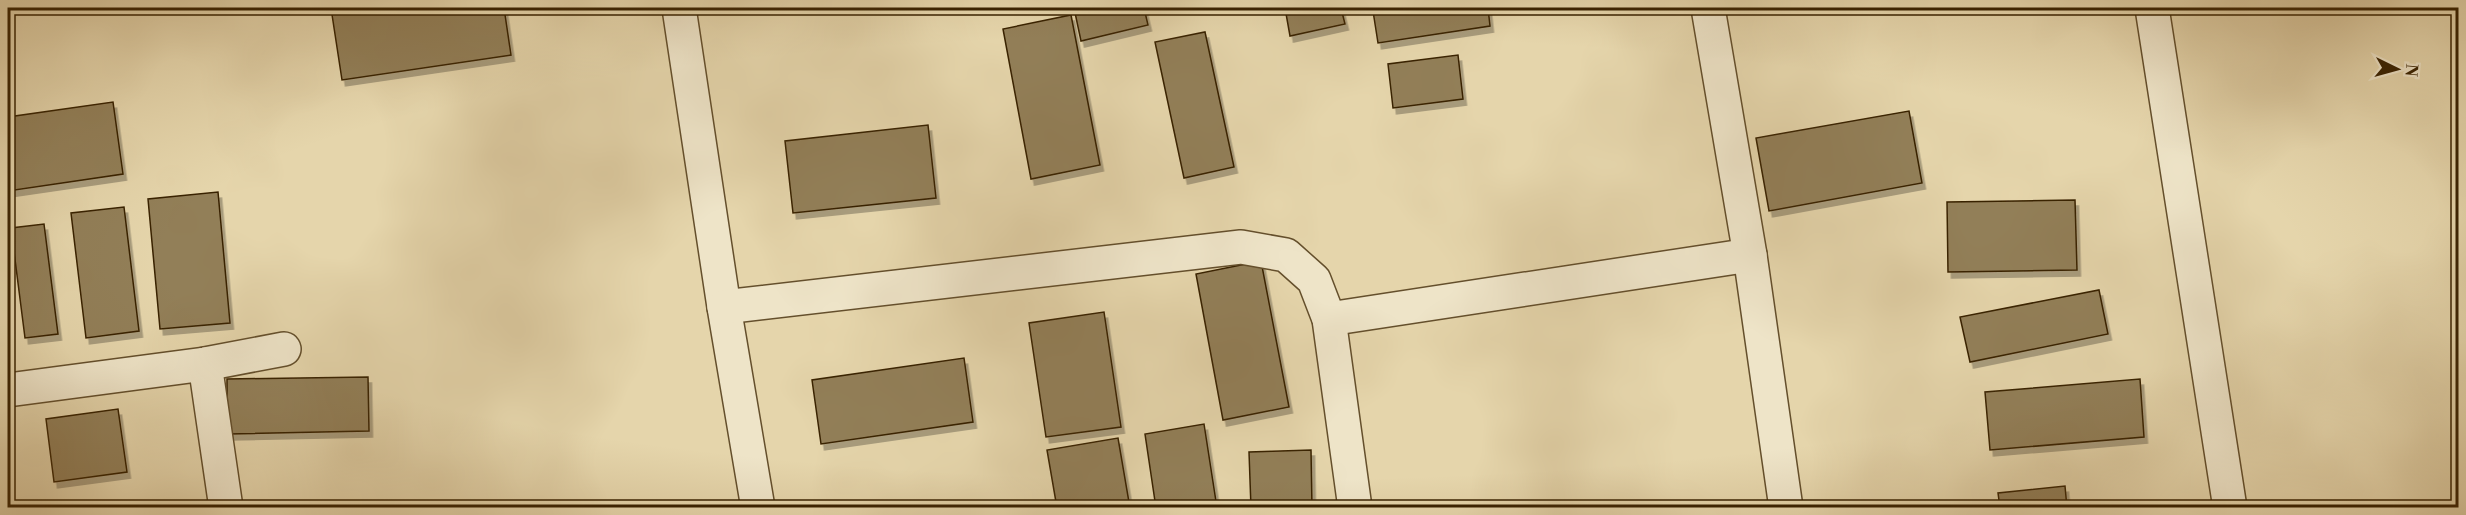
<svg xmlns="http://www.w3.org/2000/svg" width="2466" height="515" font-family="'Libre Bodoni',serif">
<defs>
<filter id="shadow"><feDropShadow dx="3.5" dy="6" stdDeviation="0" flood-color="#0004"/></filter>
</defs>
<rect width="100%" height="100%" fill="#e5d5ab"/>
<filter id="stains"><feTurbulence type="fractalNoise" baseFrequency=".00333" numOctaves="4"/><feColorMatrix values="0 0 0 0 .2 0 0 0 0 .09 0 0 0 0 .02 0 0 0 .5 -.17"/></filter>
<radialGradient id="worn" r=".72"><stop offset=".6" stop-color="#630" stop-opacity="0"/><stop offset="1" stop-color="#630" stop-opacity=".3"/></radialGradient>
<g fill="#927f59" stroke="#392201" stroke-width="1.5" filter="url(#shadow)">
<path d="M331 8H504L511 55 342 80Z"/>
<path d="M1074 8H1144L1148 25 1081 41Z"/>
<path d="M1285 8H1341L1345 24 1290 36Z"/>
<path d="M1399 8H1488L1490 26 1378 43 1373 11Z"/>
<path d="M1071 15 1100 165 1031 179 1003 29Z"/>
<path d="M1205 32 1234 167 1184 178 1155 42Z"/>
<path d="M1458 55 1463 99 1393 108 1388 64Z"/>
<path d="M113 102 123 174 8 191V117Z"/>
<path d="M1909 111 1922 183 1769 211 1756 138Z"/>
<path d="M928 125 936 198 793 213 785 141Z"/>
<path d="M218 192 230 323 160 329 148 199Z"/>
<path d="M2075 200 2077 270 1948 272 1947 202Z"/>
<path d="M124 207 139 331 86 338 71 213Z"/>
<path d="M44 224 58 334 25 338 11 228Z"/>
<path d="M1261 261 1289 407 1223 420 1196 274Z"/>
<path d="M2099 290 2108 334 1970 362 1960 317Z"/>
<path d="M1104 312 1121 427 1046 437 1029 323Z"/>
<path d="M964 358 973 422 821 444 812 380Z"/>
<path d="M368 377 369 431 227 434V379Z"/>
<path d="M2140 379 2144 437 1990 450 1985 392Z"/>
<path d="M118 409 127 472 54 482 46 419Z"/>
<path d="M1204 424 1217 508H1156L1145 434Z"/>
<path d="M1118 438 1130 508H1057L1047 450Z"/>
<path d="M1311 450 1312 508H1251L1249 452Z"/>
<path d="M2065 486 2067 508H2000L1998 493Z"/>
</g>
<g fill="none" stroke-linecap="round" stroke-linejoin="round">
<defs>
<g id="minor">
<path d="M679 8 724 307 758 508"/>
<path d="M1708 8 1750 255 1786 508"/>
<path d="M2152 8 2230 508"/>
<path d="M724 307 1241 247 1286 255 1314 280 1329 319 1355 508"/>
<path d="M1329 319 1750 255"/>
<path d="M205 364 226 508"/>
<path d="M8 390 205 364 284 349"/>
</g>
</defs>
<use href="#minor" stroke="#644f2c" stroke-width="36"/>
<use href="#minor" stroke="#eee4c8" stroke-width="33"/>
</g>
<rect width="2466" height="515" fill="none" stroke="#e5d5ab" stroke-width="30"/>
<rect x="9" y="9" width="2448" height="497" fill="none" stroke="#392201" stroke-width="3"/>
<rect x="15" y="15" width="2436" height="485" fill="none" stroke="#392201" stroke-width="1.5"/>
<g transform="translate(2397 69) rotate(95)" stroke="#eee4c8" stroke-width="4.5" paint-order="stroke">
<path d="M0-4.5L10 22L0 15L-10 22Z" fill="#392201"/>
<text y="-9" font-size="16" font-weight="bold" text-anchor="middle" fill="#392201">N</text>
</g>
<rect width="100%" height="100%" filter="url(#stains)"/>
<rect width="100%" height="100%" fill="url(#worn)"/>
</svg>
